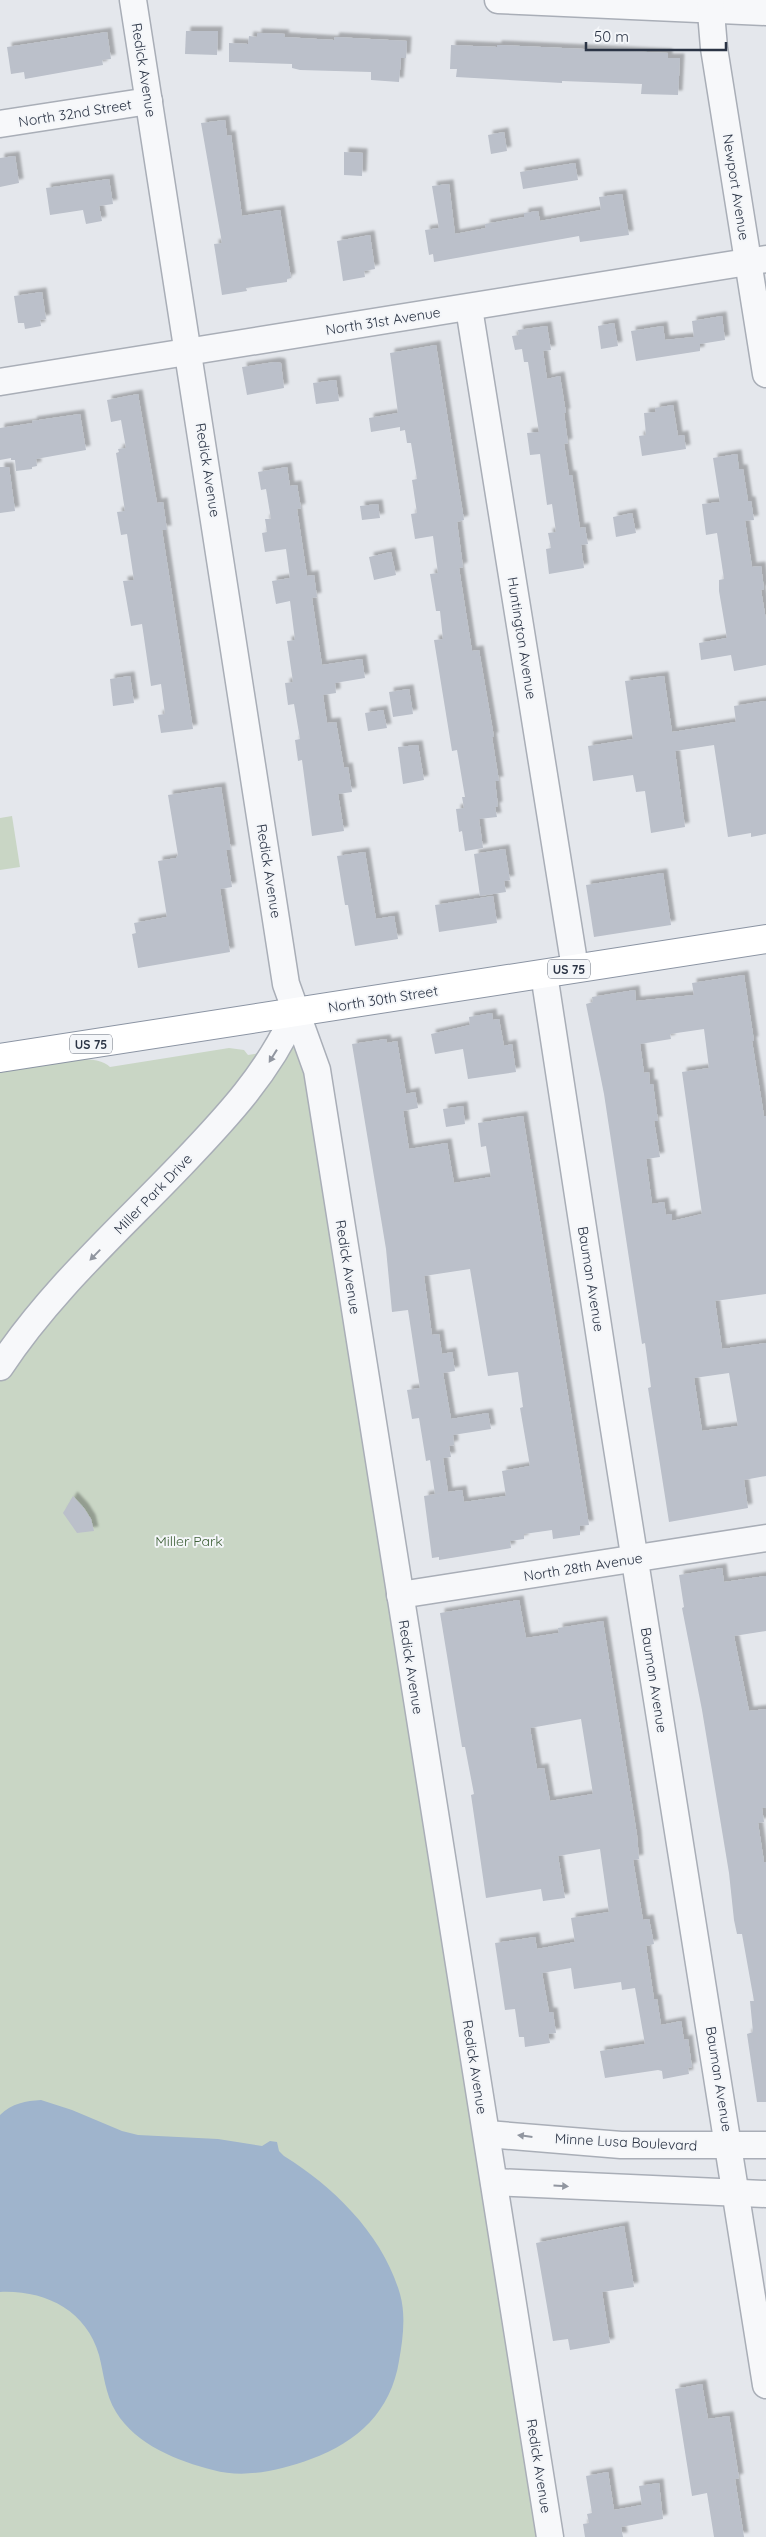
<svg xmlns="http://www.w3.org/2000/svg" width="766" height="2537" font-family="Quicksand,sans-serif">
<defs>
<filter id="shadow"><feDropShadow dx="4.5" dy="-4.5" stdDeviation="1" flood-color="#0004"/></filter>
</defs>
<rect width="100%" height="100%" fill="#e4e7ec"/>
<g fill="#c9d6c5">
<path d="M12 816 20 867 0 870V818Z"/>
<path d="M296 1047 303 1059 538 2537H0V1066C22 1064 96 1050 110 1067L229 1048 244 1050 248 1055Z"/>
</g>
<path fill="#9fb4cc" d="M41 2100 72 2110 122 2131 138 2135 218 2139 262 2146 270 2141 277 2142 279 2151 284 2156C334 2187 383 2235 400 2294 406 2315 403 2339 399 2361 391 2411 358 2442 311 2459 281 2470 245 2479 213 2470 178 2461 136 2445 116 2412 105 2394 104 2374 99 2355 86 2310 45 2290 0 2292V2115C12 2103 26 2101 41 2100Z"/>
<g fill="#bbc0ca" fill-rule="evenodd" filter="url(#shadow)">
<path d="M186 31H218L217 55 185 54Z"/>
<path d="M107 32 111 59 102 60 103 65 25 79 24 72 11 74 7 47Z"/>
<path d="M257 33 285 34 284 37 334 40 335 37 407 41 406 58H401L399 82 371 80V72L300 70 292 68V64L229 62V43L248 44 249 36 257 37Z"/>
<path d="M451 45 497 47V45L668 53V58H680L678 95 641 94 642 84 562 81V83L456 77 457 69H450Z"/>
<path d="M225 120 227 136 231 135 242 216 280 210 291 278 287 279V282L246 288 247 291 222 295 214 244 222 243 201 123Z"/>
<path d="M504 132 507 151 491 154 488 135Z"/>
<path d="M344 152 363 153 362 176 344 175Z"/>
<path d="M15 156 19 183 0 187V158Z"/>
<path d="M575 163 578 180 523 189 520 172Z"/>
<path d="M109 179 113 204 99 206 102 221 86 224 83 210 50 215 46 188Z"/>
<path d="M449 184 455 234 486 228 485 224 524 217V213L538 211 540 221 601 210 599 197 622 194 629 235 580 242 579 236 434 262 433 254 429 255 425 230 439 228 432 186Z"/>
<path d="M370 235 375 269 364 271 365 277 343 281 337 241Z"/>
<path d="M42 292 46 319 40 320 41 326 25 329 24 323H18L14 296Z"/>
<path d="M722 316 725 340 700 344V351L636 361 631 331 663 326 665 340 694 337 692 321Z"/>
<path d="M614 323 618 346 601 349 598 326Z"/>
<path d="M547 326 551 350 543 351 547 379 560 376 566 413H564L568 443 564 444 569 475H572L580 528 585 527 588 544 581 545 584 568 549 574 546 549 551 548 548 533 556 532 552 504 547 505 540 454 530 455 527 433 539 432 528 362H524L522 349 515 350 512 336 519 335 518 330Z"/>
<path d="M436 345 464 520 457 522 463 567 459 568 472 651 479 650 494 737H492L499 781H495L498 806 495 807 497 817 479 819 483 848 465 851 462 831 459 832 456 809 464 808 462 797H465L457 750 452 751 434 640 443 639 440 611H436L430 574 438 573 433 536 415 539 411 514 417 513 412 480 417 479 411 443H407L405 430 400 431V427L371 432 369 418 398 413 390 353Z"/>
<path d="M275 362 281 363 284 388 247 395 242 367Z"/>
<path d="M336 380 339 401 316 404 313 383Z"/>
<path d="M138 394 157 503 163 502 167 530H162L193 729 161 733 158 715 165 714 161 684 151 686 142 624 131 626 123 581 134 580 127 534 121 535 117 512 125 511 116 453 119 452 118 449 126 448 121 420 111 422 107 400Z"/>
<path d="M673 405 678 436 684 435 686 449 642 456 639 436 646 435 644 413 656 412 655 408Z"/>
<path d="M80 414 86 450 36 459 37 466 32 467V469L16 471 15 460H11V458L0 460V428L33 423 32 421Z"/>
<path d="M737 454 739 469H743L748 501H751L754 520 745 521 752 567 761 566 764 589 761 590 766 620V665L734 671 731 655 701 660 699 643 727 638 719 591V580L724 579 717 533 706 535 702 504 720 502 713 458Z"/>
<path d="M0 467H9L15 511 0 513Z"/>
<path d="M287 467 290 486 297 485 301 508 297 509 307 576 314 575 317 597 312 598 322 665 362 659 365 678 335 683 336 693 323 695 327 723 336 722 344 768 348 767 352 792 338 794 344 831 312 836 302 760 298 761 295 740 300 739 294 704 288 705 285 683 293 682 287 641 295 640 290 601 276 604 272 581 290 578 286 549 265 552 262 533 267 532 265 519H271L266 489 261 490 258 472Z"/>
<path d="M378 504 380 518 362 520 360 506Z"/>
<path d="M632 513 636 533 616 537 613 517Z"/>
<path d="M391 552 396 575 374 580 369 557Z"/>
<path d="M130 676 134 703 113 706 110 679Z"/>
<path d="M664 676 672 732 736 722 734 706 766 701V834L751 837V833L728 837 714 745 675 751 685 827 651 833 645 791 636 792 633 775 593 781 588 746 633 739 625 681Z"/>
<path d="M409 689 413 714 393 717 389 692Z"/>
<path d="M383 710 387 728 368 731 365 713Z"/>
<path d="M418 745 424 780 403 784 398 747Z"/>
<path d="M221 787 231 850H226L232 887 220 889 230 952 138 968 132 934 136 933 134 923 167 917 158 861 176 858 178 855 168 795Z"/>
<path d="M505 849 510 880 504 881 506 892 480 896 474 854Z"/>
<path d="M365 852 376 919 394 916 398 939 355 946 348 905H345L337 856Z"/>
<path d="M663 873 671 925 594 937 586 885Z"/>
<path d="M493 896 497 923 439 932 435 905Z"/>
<path d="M744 975 754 1041H752L764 1116H766V1294L715 1301 722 1349 766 1343V1476L744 1480 748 1508 669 1522 648 1388 651 1387 645 1343 642 1344 604 1094 586 1004 593 1002 592 997 635 990 636 1001 694 995 692 983ZM704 1029 709 1068 682 1072 702 1214 672 1221V1214L666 1215 664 1202 652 1204 646 1159 660 1157 654 1121H658L653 1084H650L649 1072 644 1073 640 1044 671 1039 670 1034ZM729 1373 738 1426 702 1431 694 1378Z"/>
<path d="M492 1013 493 1020 499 1019 504 1046 512 1044 516 1072 468 1079 463 1049 435 1054 431 1034 470 1025 469 1017Z"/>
<path d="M386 1039 387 1043 397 1041 406 1094 415 1092 418 1108 403 1111 409 1149 447 1143 454 1183 491 1177 486 1146 481 1147 478 1123 523 1116 589 1525 580 1526V1535L553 1539 552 1530 524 1534V1539L510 1541 511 1548 439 1560V1557L432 1558 424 1496 442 1493 435 1494 430 1460 426 1461 419 1418 412 1419 407 1390 420 1388 408 1310 392 1312 386 1249 352 1044ZM470 1269 488 1376 518 1372 523 1407 520 1408 530 1466 502 1471 506 1496 464 1502 462 1490 448 1492 443 1458 451 1457 449 1446 454 1445 453 1435 491 1429 488 1413 451 1419 443 1373 455 1371 452 1352 442 1354 439 1334 432 1335 424 1276Z"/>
<path d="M463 1106 465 1124 446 1127 443 1109Z"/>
<path d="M73 1496 84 1508 91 1519 94 1531 77 1533 63 1513Z"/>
<path d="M722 1568 724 1582 766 1576V1631L734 1636 749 1711 766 1709V1808H762L764 1822 758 1823 764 1862H766V2102H757L747 2034 753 2032 750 2001H754L742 1934H737L734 1920 729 1873 702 1710 682 1608 684 1607 679 1575Z"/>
<path d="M519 1600 526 1638 559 1633 558 1628 603 1621 637 1835 639 1859 633 1860 643 1920 649 1919 654 1944 646 1946 654 1999H657L661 2025 681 2021 684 2040 688 2039 692 2067 688 2068 689 2074 663 2079 662 2071 658 2070 605 2078 600 2051 645 2044 635 1988 622 1990 621 1982 574 1989 571 1968 542 1973 549 2012H553L556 2033 548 2034 550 2043 525 2047 524 2037H519L515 2009 505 2010 495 1943 535 1937 537 1949 575 1942 571 1918 609 1912 600 1849 558 1856 565 1898 543 1901 541 1889 486 1898 471 1795 474 1794 465 1747H462L440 1613ZM581 1719 593 1794 550 1801 544 1768 537 1769 530 1728Z"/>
<path d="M624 2226 634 2287 602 2292 610 2343 570 2350 568 2339 553 2341 536 2243Z"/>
<path d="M702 2384 708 2419 729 2416 739 2478 735 2479 744 2537H714L707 2493 692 2496 675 2389Z"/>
<path d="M608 2472 614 2510 642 2505 639 2486 659 2483 663 2519 621 2527 623 2537H585L583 2524 589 2523 587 2514 592 2513 586 2476Z"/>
</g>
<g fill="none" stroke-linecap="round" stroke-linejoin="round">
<defs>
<g id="minor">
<path d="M133 0 286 984 317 1070 550 2537"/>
<path d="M498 0 766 12"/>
<path d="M710 0 714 48 766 374"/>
<path d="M0 124 149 101"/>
<path d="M469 308 575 968"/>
<path d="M0 382 766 259"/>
<path d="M544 974C614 1445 693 1915 766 2385"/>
<path d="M0 1367C50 1291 120 1229 182 1164 227 1117 269 1072 295 1013"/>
<path d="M400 1595 766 1538"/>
<path d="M487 2134 621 2145H766"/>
<path d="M494 2182 766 2194"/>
</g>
<path id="highway" d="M0 1058 766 939"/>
</defs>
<use href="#minor" stroke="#a9aeb7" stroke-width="29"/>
<use href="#highway" stroke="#8b94a3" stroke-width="30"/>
<use href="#minor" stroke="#f7f8fa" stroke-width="26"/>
<use href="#highway" stroke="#fff" stroke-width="28"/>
</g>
<defs><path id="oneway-solid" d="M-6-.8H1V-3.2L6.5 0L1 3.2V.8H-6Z" transform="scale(1.25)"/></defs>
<g fill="#9196a0">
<use href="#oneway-solid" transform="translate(273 1056) rotate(122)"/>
<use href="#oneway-solid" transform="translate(95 1255) rotate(134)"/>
<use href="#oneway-solid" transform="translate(525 2136) rotate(-173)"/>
<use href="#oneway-solid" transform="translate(561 2186) rotate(3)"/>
</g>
<g text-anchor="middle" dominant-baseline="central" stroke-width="4" stroke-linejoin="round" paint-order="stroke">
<g fill="#f4f6f9" stroke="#676e7b" stroke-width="1">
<rect x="548" y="959.5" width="42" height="19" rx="4"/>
<rect x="70" y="1034.5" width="42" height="19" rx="4"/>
</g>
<g font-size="12" font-weight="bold" fill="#2b3445">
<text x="569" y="969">US 75</text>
<text x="91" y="1044">US 75</text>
</g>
<g font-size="14" fill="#2b3445" stroke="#f4f6f9">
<text transform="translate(144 70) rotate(81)">Redick Avenue</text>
<text transform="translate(75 113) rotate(-9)">North 32nd Street</text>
<text transform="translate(736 187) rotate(81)">Newport Avenue</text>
<text transform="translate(383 321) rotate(-9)">North 31st Avenue</text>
<text transform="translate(208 470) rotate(81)">Redick Avenue</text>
<text transform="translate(522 638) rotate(81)">Huntington Avenue</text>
<text transform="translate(269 871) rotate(81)">Redick Avenue</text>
<text transform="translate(383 999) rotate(-9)">North 30th Street</text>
<text transform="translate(153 1194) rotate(-46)">Miller Park Drive</text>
<text transform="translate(348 1267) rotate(81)">Redick Avenue</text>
<text transform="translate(591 1279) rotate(81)">Bauman Avenue</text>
<text transform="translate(583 1567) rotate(-9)">North 28th Avenue</text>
<text transform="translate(411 1667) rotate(81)">Redick Avenue</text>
<text transform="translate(654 1680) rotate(81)">Bauman Avenue</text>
<text transform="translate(475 2067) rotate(81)">Redick Avenue</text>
<text transform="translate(719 2079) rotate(81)">Bauman Avenue</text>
<text transform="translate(626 2142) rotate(3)">Minne Lusa Boulevard</text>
<text transform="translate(539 2466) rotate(81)">Redick Avenue</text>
</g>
<g font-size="14" fill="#3f6138" stroke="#f4f6f9">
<text x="189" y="1541">Miller Park</text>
</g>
</g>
<path d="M586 42v8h140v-8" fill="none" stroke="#2b3445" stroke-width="2.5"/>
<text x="594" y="42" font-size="15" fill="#2b3445" stroke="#f4f6f9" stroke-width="4" paint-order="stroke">50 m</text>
</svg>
